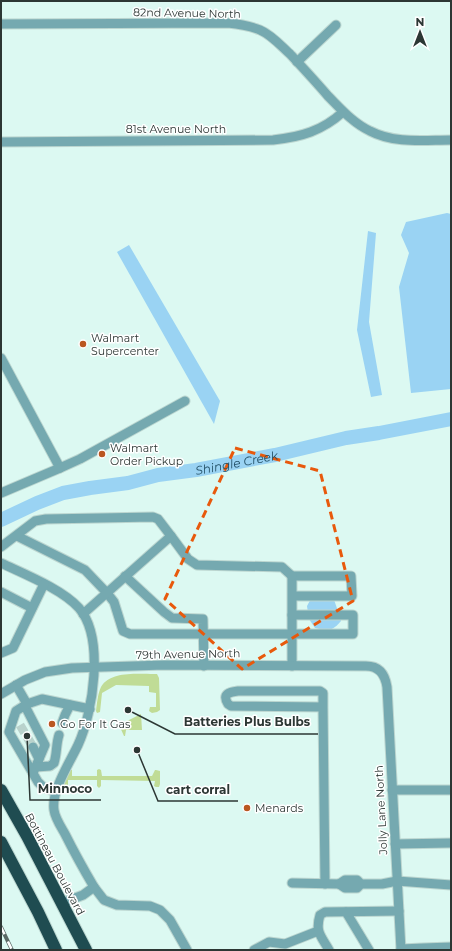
<svg xmlns="http://www.w3.org/2000/svg" width="452" height="951" font-family="Montserrat,sans-serif">
<rect width="100%" height="100%" fill="#dcf9f2"/>
<g fill="#c0dc96">
<path d="M154 674H157L159 678 160 710 157 712 152 713 149 711 150 707H156V693L149 692V686L116 685 102 693 100 712 97 713 96 711C97 703 98 693 101 687 110 671 138 674 154 674Z"/>
<path d="M141 714 142 730H126L125 736H124L119 725Z"/>
<path d="M99 769 101 770 102 776H152L155 770H156L160 771V784L159 787H156L154 786 155 781 101 780V786L99 788 97 786V780H68V787H66L63 786V782L69 770H72V776H97V770Z"/>
</g>
<g fill="#9ad3f3">
<path d="M447 213 451 214V389L411 393 399 287 409 253 401 235 406 222Z"/>
<path d="M368 231 376 233 369 322 382 395 371 397 357 330Z"/>
<path d="M129 245 220 401 214 424 117 252Z"/>
<path d="M323 591 332 594 340 617 341 621C332 632 327 631 315 628L309 619 307 606 313 595Z"/>
</g>
<g fill="none" stroke-linecap="round" stroke-linejoin="round">
<path stroke="#9ad3f3" stroke-width="14" id="s1" d="M1 520 37 503 63 493 90 488 128 483 158 475 196 470 275 455 346 438 379 433 451 419"/>
<path stroke="#b9d2cc" stroke-width="9" stroke-dasharray="9 4.5" stroke-linecap="butt" d="M20 725 33 747"/>
<defs>
<g id="minor">
<path d="M1 24 228 23C239 24 250 26 260 30 272 35 282 47 291 55 304 69 316 82 328 96 341 109 353 123 370 131 395 144 424 140 451 140"/>
<path d="M297 62 336 25"/>
<path d="M1 142 273 140C301 137 322 131 343 112"/>
<path d="M1 358 60 468"/>
<path d="M1 493 60 468 80 459 185 401"/>
<path d="M17 536 85 570 107 593 114 602 123 631 130 634H292V615"/>
<path d="M1 547 35 521 46 519 153 517 158 519 171 536"/>
<path d="M1 563C24 574 62 589 79 608 105 638 93 713 78 745 70 762 51 791 54 810 55 818 61 827 65 834 74 852 84 870 94 887L83 895 62 903"/>
<path d="M125 576 164 612 172 618 203 619 204 666"/>
<path d="M1 592 32 608"/>
<path d="M292 596H352L351 576H292V615H353V634H292V666"/>
<path d="M83 614 171 536 188 559 197 565 282 567 292 576"/>
<path d="M1 653 13 648 44 584"/>
<path d="M16 685 27 704"/>
<path d="M1 694 25 680 45 672 72 668 164 665 366 666C379 666 385 674 387 687L401 950"/>
<path d="M25 706 45 745 33 773"/>
<path d="M323 707V693L320 691H238C229 692 222 694 228 704L231 706 323 707 325 884"/>
<path d="M62 723 65 715 70 705"/>
<path d="M33 747 39 759"/>
<path d="M36 767 50 766 54 763C57 754 56 744 59 735"/>
<path d="M392 790H451"/>
<path d="M56 792 43 787 38 782 9 732 16 711 27 704 42 699 90 709"/>
<path d="M395 844 451 843"/>
<path d="M292 883 339 884"/>
<path d="M361 884 357 888H345L339 884 345 880H357L361 884H382L397 881 451 885"/>
<path d="M94 887 104 900 117 905 150 906 160 910 170 920 187 950"/>
<path d="M346 912 369 950"/>
<path d="M401 949 423 948 451 947"/>
<path d="M254 950 269 942 285 944 318 931"/>
<path d="M329 950C321 936 315 932 320 915L325 912 399 911"/>
</g>
<g id="highway">
<path d="M1 790 27 836 86 950"/>
<path d="M1 842 38 912 56 950"/>
</g>
</defs>
<use href="#minor" stroke="#bcd6d0" stroke-width="11"/>
<use href="#highway" stroke="#bcd6d0" stroke-width="14"/>
<use href="#minor" stroke="#75a9b0" stroke-width="9"/>
<use href="#highway" stroke="#1f4c51" stroke-width="12"/>
<defs>
<path id="rail" d="M1 927 12 950"/>
</defs>
<use href="#rail" stroke="#5a6965" stroke-width="4"/>
<use href="#rail" stroke="#fff" stroke-width="2.5" stroke-dasharray="8" stroke-linecap="butt"/>
</g>
<path fill="none" stroke="#e8590c" stroke-width="3" stroke-dasharray="8 5" stroke-linejoin="round" d="M235 448 320 471 353 601 242 669 165 599Z"/>
<g fill="#ba5721" stroke="#fff" stroke-width="1.5">
<circle cx="83" cy="344" r="4"/>
<circle cx="102" cy="454" r="4"/>
<circle cx="52" cy="724" r="4"/>
<circle cx="247" cy="808" r="4"/>
</g>
<g text-anchor="middle" dominant-baseline="central" stroke-width="3" stroke-linejoin="round" paint-order="stroke">
<g font-size="11" fill="#2c3734" stroke="#fff">
<text transform="translate(187 13) rotate(1)">82nd Avenue North</text>
<text x="176" y="129">81st Avenue North</text>
<text transform="translate(188 654) rotate(-1)">79th Avenue North</text>
<text transform="translate(381 810) rotate(-93)">Jolly Lane North</text>
<text transform="translate(55 864) rotate(62)">Bottineau Boulevard</text>
</g>
<g font-size="11" fill="#2c3734" stroke="#fff" text-anchor="start">
<text x="91" y="338">Walmart<tspan x="91" dy="13">Supercenter</tspan></text>
<text x="110" y="448">Walmart<tspan x="110" dy="13">Order Pickup</tspan></text>
<text x="60" y="724">Go For It Gas</text>
<text x="255" y="808">Menards</text>
</g>
<g font-size="12" font-style="italic" fill="#224f65" stroke="#fff">
<text stroke="none"><textPath href="#s1" startOffset="244">Shingle Creek</textPath></text>
</g>
</g>
<path fill="none" stroke="#2c3734" stroke-width="1.5" d="M128 710L175 734H318M27 736L30 800H101M137 750L158 801H238"/>
<g fill="#2c3734" stroke="#fff" stroke-width="1.5">
<circle cx="128" cy="710" r="4"/>
<circle cx="27" cy="736" r="4"/>
<circle cx="137" cy="750" r="4"/>
</g>
<g font-size="12" text-anchor="middle" font-weight="bold" fill="#2c3734" stroke="#fff" stroke-width="3" stroke-linejoin="round" paint-order="stroke">
<text x="247" y="726">Batteries Plus Bulbs</text>
<text x="65" y="793">Minnoco</text>
<text x="198" y="794">cart corral</text>
</g>
<rect width="452" height="951" fill="none" stroke="#2c3734" stroke-width="4"/>
<g transform="translate(420 32)" stroke="#ffffff" stroke-width="3" paint-order="stroke">
<path d="M0-3L7 15L0 10L-7 15Z" fill="#2c3734"/>
<text y="-6" font-size="11" font-weight="bold" text-anchor="middle" fill="#2c3734">N</text>
</g>
</svg>
